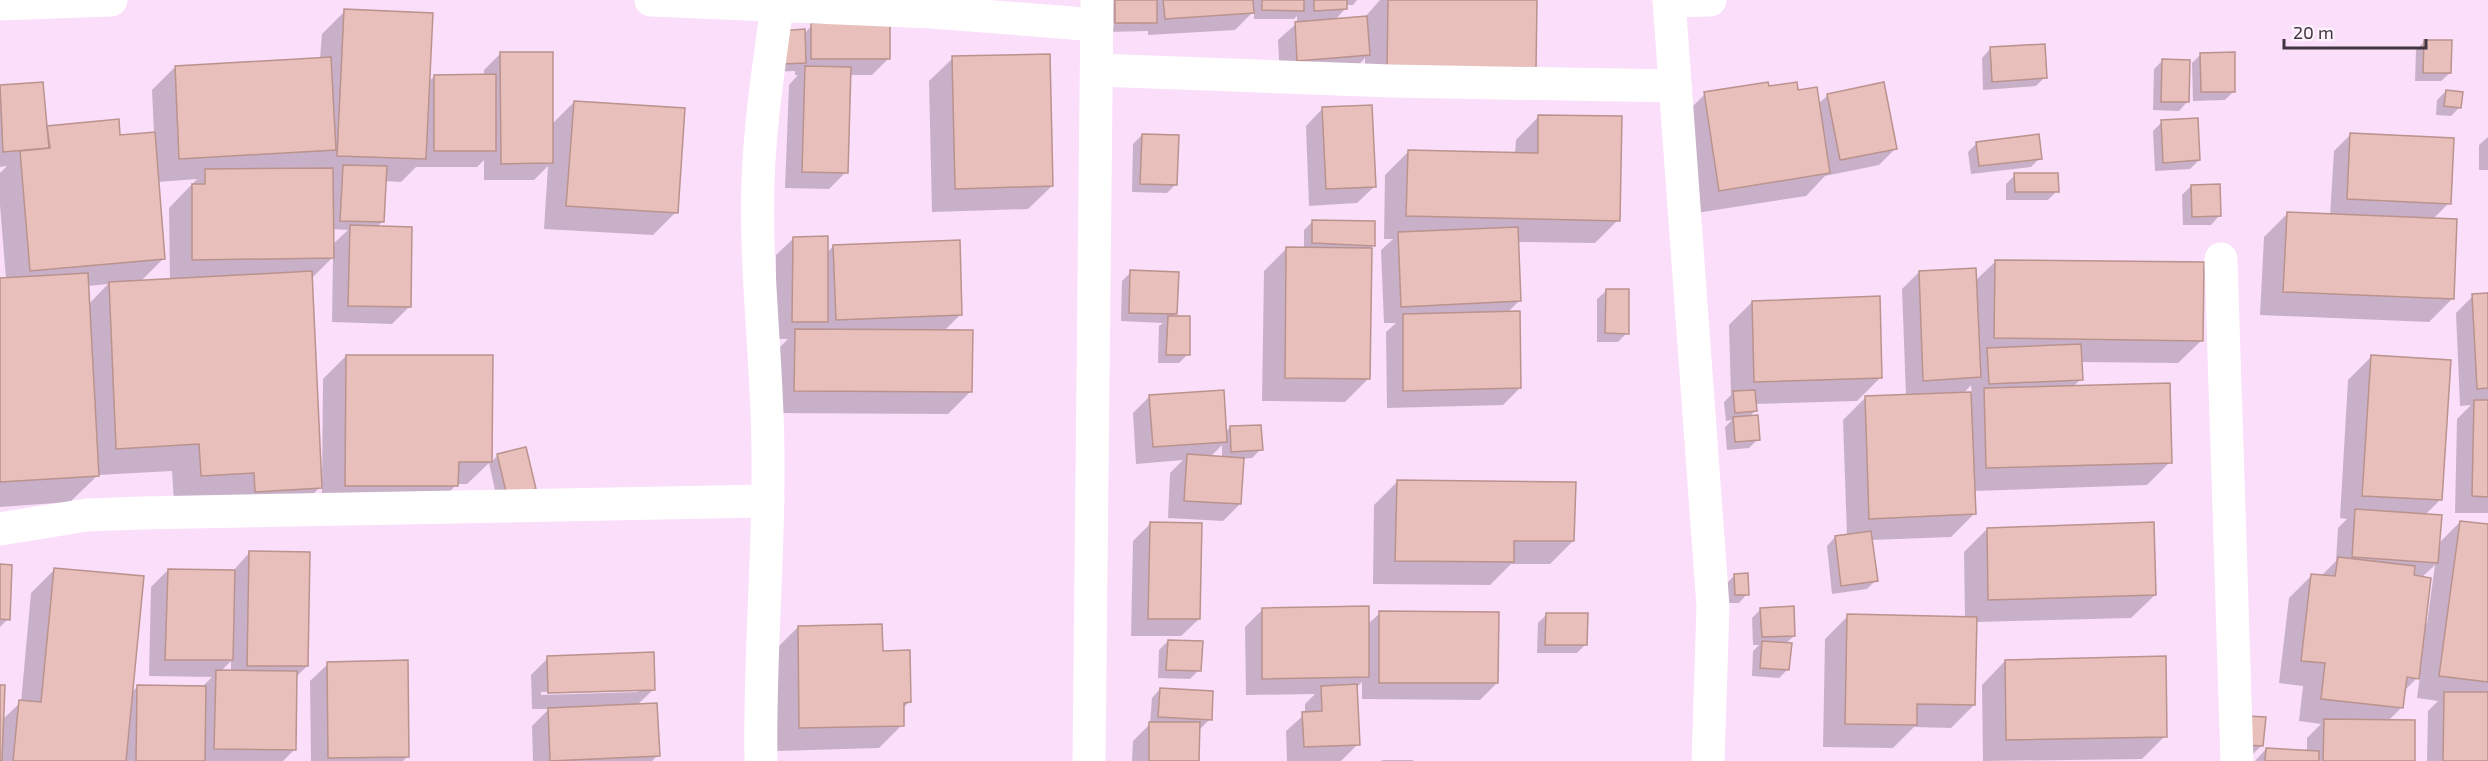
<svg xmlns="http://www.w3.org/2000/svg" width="2488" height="761" font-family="'Exo 2',sans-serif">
<rect width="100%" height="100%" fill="#fbdefa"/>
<g fill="#0003" fill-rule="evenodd">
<path d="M1107 0H1357L1353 5H1345V9L1335 20 1365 17 1380 0H1535L1365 93V58L1352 72 1280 78 1278 40 1297 23V16L1294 19H1254V11L1235 30 1148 35V31L1107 32Z"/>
<path d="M345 11 428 82 435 76H484V70L501 53 551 125 574 102 676 212 653 235 544 229 548 166 534 180H484V160L477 167H416L401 182 385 181 382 222 377 227 409 307 392 324 332 322 333 257 311 279 320 483H322L323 379 346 356 491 357V462L498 455 534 488 498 504 489 463 467 484H457L434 508H322V485L293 515 174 502 172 471 98 475 70 502 0 507V279H6L0 205V173L7 166 0 167V87L42 83 46 129 48 127 119 136 154 133 152 90 175 67 320 59 322 34ZM197 179 169 208 170 280 140 282 164 258 158 182ZM332 229 348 230 332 245ZM108 284 89 304 88 286Z"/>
<path d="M812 25 889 58 872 75H849L846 172 829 189 785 188 789 85 798 75H795V71L772 72Z"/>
<path d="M2425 41 2450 73 2441 81H2415L2416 50Z"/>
<path d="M1990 49 2045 77 2036 86 1983 90 1982 58Z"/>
<path d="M2201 54 2234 91 2225 100 2193 101 2192 63Z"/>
<path d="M953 58 1052 186 1028 209 932 212 929 81Z"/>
<path d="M2163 60 2187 102 2179 111 2153 110 2154 69Z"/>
<path d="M1768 88 1797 92 1818 104 1828 95 1896 148 1879 165 1825 176 1806 196 1696 213 1682 117 1705 94Z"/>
<path d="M2446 91 2460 107 2451 116 2436 115 2437 100Z"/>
<path d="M1323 108 1375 186 1357 203 1309 206 1306 126Z"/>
<path d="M1539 116 1618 220 1595 243 1517 242 1519 301 1507 313 1520 388 1503 405 1387 408 1386 332 1396 323H1384L1381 250 1393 239H1384L1385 175 1408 152 1515 154 1516 140Z"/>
<path d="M2162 122 2199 160 2190 169 2155 171 2153 131Z"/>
<path d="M2351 134 2449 203 2432 220 2452 299 2429 322 2260 315 2264 237 2287 214 2330 216 2334 151Z"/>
<path d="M1142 135 1176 184 1167 193 1132 192 1133 144Z"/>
<path d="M2488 137V170H2479V145Z"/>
<path d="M1977 143 2040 158 2031 167 1971 174 1968 152Z"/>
<path d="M2015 175 2057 191 2048 200H2006V184Z"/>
<path d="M2191 186 2219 216 2211 225H2183L2182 195Z"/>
<path d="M1313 221 1373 245 1370 248 1368 379 1345 402 1262 401 1264 271 1287 248H1304V230Z"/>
<path d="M794 238 827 253 833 246 961 314 944 331 971 391 948 414 771 413 773 354 788 339H776V255Z"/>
<path d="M1996 261 2202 340 2178 363 2080 362 2081 379 2073 387 2170 462 2147 485 1973 491 1974 514 1951 537 1871 540 1876 580 1867 589 1832 594 1827 546 1835 537 1847 536 1843 420 1866 397 1906 396 1902 289 1919 272 1975 281ZM1971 385 1972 394H1963Z"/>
<path d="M1131 272 1176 314 1172 317 1188 354 1179 363H1158L1159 326 1163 323 1121 321 1122 281Z"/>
<path d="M1606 291 1627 333 1618 342H1597V299Z"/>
<path d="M2488 295V513H2455L2457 419 2471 405 2460 406 2456 313 2473 296Z"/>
<path d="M1752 302 1880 378 1857 401 1755 404 1756 410 1749 417 1758 439 1749 448 1727 450 1725 427 1732 420 1726 421 1724 402 1731 395 1729 325Z"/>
<path d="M2371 357 2440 500 2424 516 2438 544 2460 522 2488 525V761H2427L2428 711 2438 701 2417 698 2420 675 2404 691 2402 707 2388 721 2413 761H2255L2266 749 2307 752V738L2321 724 2299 721 2303 686 2279 683 2289 598 2312 575 2321 576 2336 561 2338 528 2347 519 2340 518 2348 380ZM2435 565 2427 623 2424 622 2421 578Z"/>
<path d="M1150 396 1225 433 1230 427 1261 449 1252 458 1242 459 1240 504 1223 521 1168 518 1170 473 1183 460 1136 464 1133 413ZM1222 445V458L1210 457Z"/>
<path d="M1397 482 1573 541 1550 564H1511L1490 585 1373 584 1374 505Z"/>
<path d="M1150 524 1199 619 1181 636H1131L1133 541Z"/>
<path d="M1987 529 2155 595 2131 618 1975 622 1974 705 1951 728 1914 727 1893 748 1823 747 1825 639 1848 616 1965 618 1964 552Z"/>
<path d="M249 553 307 666 296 677 295 749 283 761H0V686L2 720 21 702 31 593 54 570 131 693 138 686 202 687 212 677 149 676 151 587 168 570 232 572ZM231 661V672H220Z"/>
<path d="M0 566 8 619 0 627Z"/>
<path d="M1735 575 1747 594 1739 603H1727L1726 584Z"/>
<path d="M1761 609 1794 636 1785 644 1788 669 1779 678 1752 676 1753 651 1759 645H1753L1752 618Z"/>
<path d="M1262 610 1367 625 1380 613 1497 683 1480 700 1362 699V682L1356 688 1358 744 1341 761H1287L1286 731 1305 714V704L1315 694 1246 695 1245 627Z"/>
<path d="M1547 614 1586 644 1577 653H1537L1538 623Z"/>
<path d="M798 627 881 652 909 702 902 709V725L879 748 777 751 775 650Z"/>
<path d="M1168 641 1199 670 1190 679 1158 678 1159 650Z"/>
<path d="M548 658 654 689 637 705 658 755 652 761H533L532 726 549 709H532L531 675ZM638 689V692L541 695V692Z"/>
<path d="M2005 661 2165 736 2142 759 1983 761 1982 685Z"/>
<path d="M328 664 407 757 403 761H311L310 681Z"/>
<path d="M1160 689 1210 719 1201 728H1198V761H1132L1133 741 1150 724 1152 698Z"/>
<path d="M2264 719 2262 745 2253 754 2236 753Z"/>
<path d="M1383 760H1413V761H1381Z"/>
</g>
<g fill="#e8bfba" stroke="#ba928e" stroke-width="1.5">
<rect x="1115" y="0" width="42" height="23"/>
<path d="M1163 0H1253L1254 13 1165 19Z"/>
<path d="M1262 0H1304V11L1262 10Z"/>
<path d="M1314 0H1347V9L1314 11Z"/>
<path d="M1388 0H1537L1536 70H1387Z"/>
<path d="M344 9 433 13 426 159 337 156Z"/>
<path d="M1367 16 1370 55 1297 61 1295 22Z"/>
<rect x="811" y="23" width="79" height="36"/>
<path d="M805 29 806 63 781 64 779 31Z"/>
<path d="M2424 40H2452L2451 73H2423Z"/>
<path d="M2045 44 2047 78 1992 82 1990 47Z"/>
<path d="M500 52H553V163L501 164Z"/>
<path d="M2235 52V92H2201L2200 53Z"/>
<path d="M1050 54 1053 186 955 189 952 56Z"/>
<path d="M331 57 336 150 179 159 175 66Z"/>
<path d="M2162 59 2190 60 2189 102H2161Z"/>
<path d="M805 66 851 67 848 173 802 172Z"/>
<path d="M496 74V151H434V75Z"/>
<path d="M43 82 49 148 3 152 0 85Z"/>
<path d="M1768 82 1769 86 1797 82 1798 90 1817 87 1830 173 1719 191 1704 92Z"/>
<path d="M1884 82 1897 149 1840 160 1827 94Z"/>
<path d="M2446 90 2463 92 2461 108 2444 106Z"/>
<path d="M574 101 685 108 678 213 566 206Z"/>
<path d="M1372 105 1376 187 1326 189 1322 107Z"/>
<path d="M1538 115 1622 116 1620 221 1406 216 1408 150 1538 153Z"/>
<path d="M2198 118 2200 160 2163 163 2161 120Z"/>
<path d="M119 119 120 135 155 132 165 259 30 271 20 151 50 148 47 126Z"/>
<path d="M2350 133 2454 138 2451 204 2347 199Z"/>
<path d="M1142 134 1179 135 1177 185 1140 184Z"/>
<path d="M2039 134 2042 159 1979 166 1976 142Z"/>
<path d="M343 165 387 166 384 222 340 221Z"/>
<path d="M333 168 334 258 192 260V184H205V169Z"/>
<path d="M2014 173H2058L2059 192H2015Z"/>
<path d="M2220 184 2221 216 2192 217 2191 185Z"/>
<path d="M2287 212 2457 219 2454 299 2283 292Z"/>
<path d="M1312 220 1375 221V246L1312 243Z"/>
<path d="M350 225 412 227 411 307 348 306Z"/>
<path d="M1518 227 1521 301 1401 307 1398 232Z"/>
<path d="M828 236V322H792L793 237Z"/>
<path d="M960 240 962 315 836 320 833 245Z"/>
<path d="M1286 247 1372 248 1370 379 1285 378Z"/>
<path d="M1995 260 2204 262 2203 341 1994 338Z"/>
<path d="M1976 268 1981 377 1923 381 1919 271Z"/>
<path d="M1130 270 1179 272 1177 314 1129 313Z"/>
<path d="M312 271 322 488 255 492 254 473 201 476 199 444 116 449 109 282Z"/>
<path d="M88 273 99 476 0 482V278Z"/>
<path d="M1606 289H1629V334L1605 333Z"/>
<path d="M2488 293V388L2477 389 2472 294Z"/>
<path d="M1880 296 1882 378 1754 382 1752 301Z"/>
<path d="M1520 311 1521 388 1403 391V314Z"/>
<path d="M1168 316H1190V355H1166Z"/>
<path d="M795 329 973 330 972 392 794 391Z"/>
<path d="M2081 344 2083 380 1989 384 1987 348Z"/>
<path d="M346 355H493L492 462H459L458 486H345Z"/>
<path d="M2371 355 2451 360 2442 500 2362 496Z"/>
<path d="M2170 383 2172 463 1986 468 1984 388Z"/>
<path d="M1224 390 1227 442 1153 447 1149 395Z"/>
<path d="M1755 390 1757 411 1735 413 1733 391Z"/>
<path d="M1971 392 1976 514 1869 519 1865 396Z"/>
<path d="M2474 400H2488V497L2472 496Z"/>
<path d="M1758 415 1760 440 1735 442 1733 417Z"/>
<path d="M1261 425 1263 450 1231 452 1230 426Z"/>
<path d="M526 447 536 489 507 496 497 454Z"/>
<path d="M1187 454 1244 458 1241 504 1184 501Z"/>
<path d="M1397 480 1576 482 1574 541H1514V562L1395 561Z"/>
<path d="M2355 509 2442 515 2438 563 2352 557Z"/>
<path d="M2460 521 2488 524V682L2439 676Z"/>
<path d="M1150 522 1202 523 1200 619H1148Z"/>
<path d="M2154 522 2156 595 1988 600 1987 528Z"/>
<path d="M1871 531 1878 581 1841 586 1835 536Z"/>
<path d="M249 551 310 552 308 666H247Z"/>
<path d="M2338 557 2415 566 2414 575 2431 578 2419 679 2407 677 2403 708 2321 699 2325 663 2301 661 2311 574 2335 576Z"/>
<path d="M0 564 12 565 10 620 0 619Z"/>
<path d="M54 568 144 576 126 761H13L19 700 41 702Z"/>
<path d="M168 569 235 570 233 660H165Z"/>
<path d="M1748 573 1749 595H1735L1734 574Z"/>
<path d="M1369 606V677L1262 679V608Z"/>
<path d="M1794 606 1795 636 1762 637 1760 608Z"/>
<path d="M1379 611 1499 612 1498 683H1379Z"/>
<path d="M1546 613H1588L1587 645H1545Z"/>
<path d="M1847 614 1977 617 1975 705 1917 704V725L1845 724Z"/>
<path d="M882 624 883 651 910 650 911 702 904 703V726L799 728 798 626Z"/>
<path d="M1168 640 1203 641 1201 671 1166 670Z"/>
<path d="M1762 641 1792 643 1789 670 1760 668Z"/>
<path d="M654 652 655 690 548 693 547 656Z"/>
<path d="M2166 656 2167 737 2006 740 2005 660Z"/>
<path d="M408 660 409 757 328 758 327 662Z"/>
<path d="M216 670 297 671 296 750 214 749Z"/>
<path d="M1357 684 1360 745 1304 747 1302 712 1322 711 1321 686Z"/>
<path d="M0 685H5L2 761H0Z"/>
<path d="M137 685 206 686 205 761H136Z"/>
<path d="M1160 688 1213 691 1212 720 1158 717Z"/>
<path d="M2444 692H2488V761H2443Z"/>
<path d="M657 703 660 756 550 761 548 708Z"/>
<path d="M2247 716 2266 717 2263 746 2245 745Z"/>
<path d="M2324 719 2415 720V761H2323Z"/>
<path d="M1149 722H1200L1199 761H1149Z"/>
<path d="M2266 748 2319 751V761H2265Z"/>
</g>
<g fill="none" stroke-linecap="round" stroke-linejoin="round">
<g stroke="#fff" stroke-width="33">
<path d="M651 0 932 12 1097 25"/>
<path d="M1669 0 1713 607 1708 761"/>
<path d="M1669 1 1710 0"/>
<path d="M0 4 111 0"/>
<path d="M1097 70 1391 81 1675 86"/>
<path d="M2221 259 2237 761"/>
<path d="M0 529 87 515 142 513 768 501"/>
<path d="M761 761C759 660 769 559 768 458 768 366 755 274 758 182 760 122 769 65 777 6"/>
<path d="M1089 761 1097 0"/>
</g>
</g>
<path d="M2284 39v9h142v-9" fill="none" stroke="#403540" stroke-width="3"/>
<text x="2293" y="39" font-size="18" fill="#403540" stroke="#fef2fd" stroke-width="4.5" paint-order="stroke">20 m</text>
</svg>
